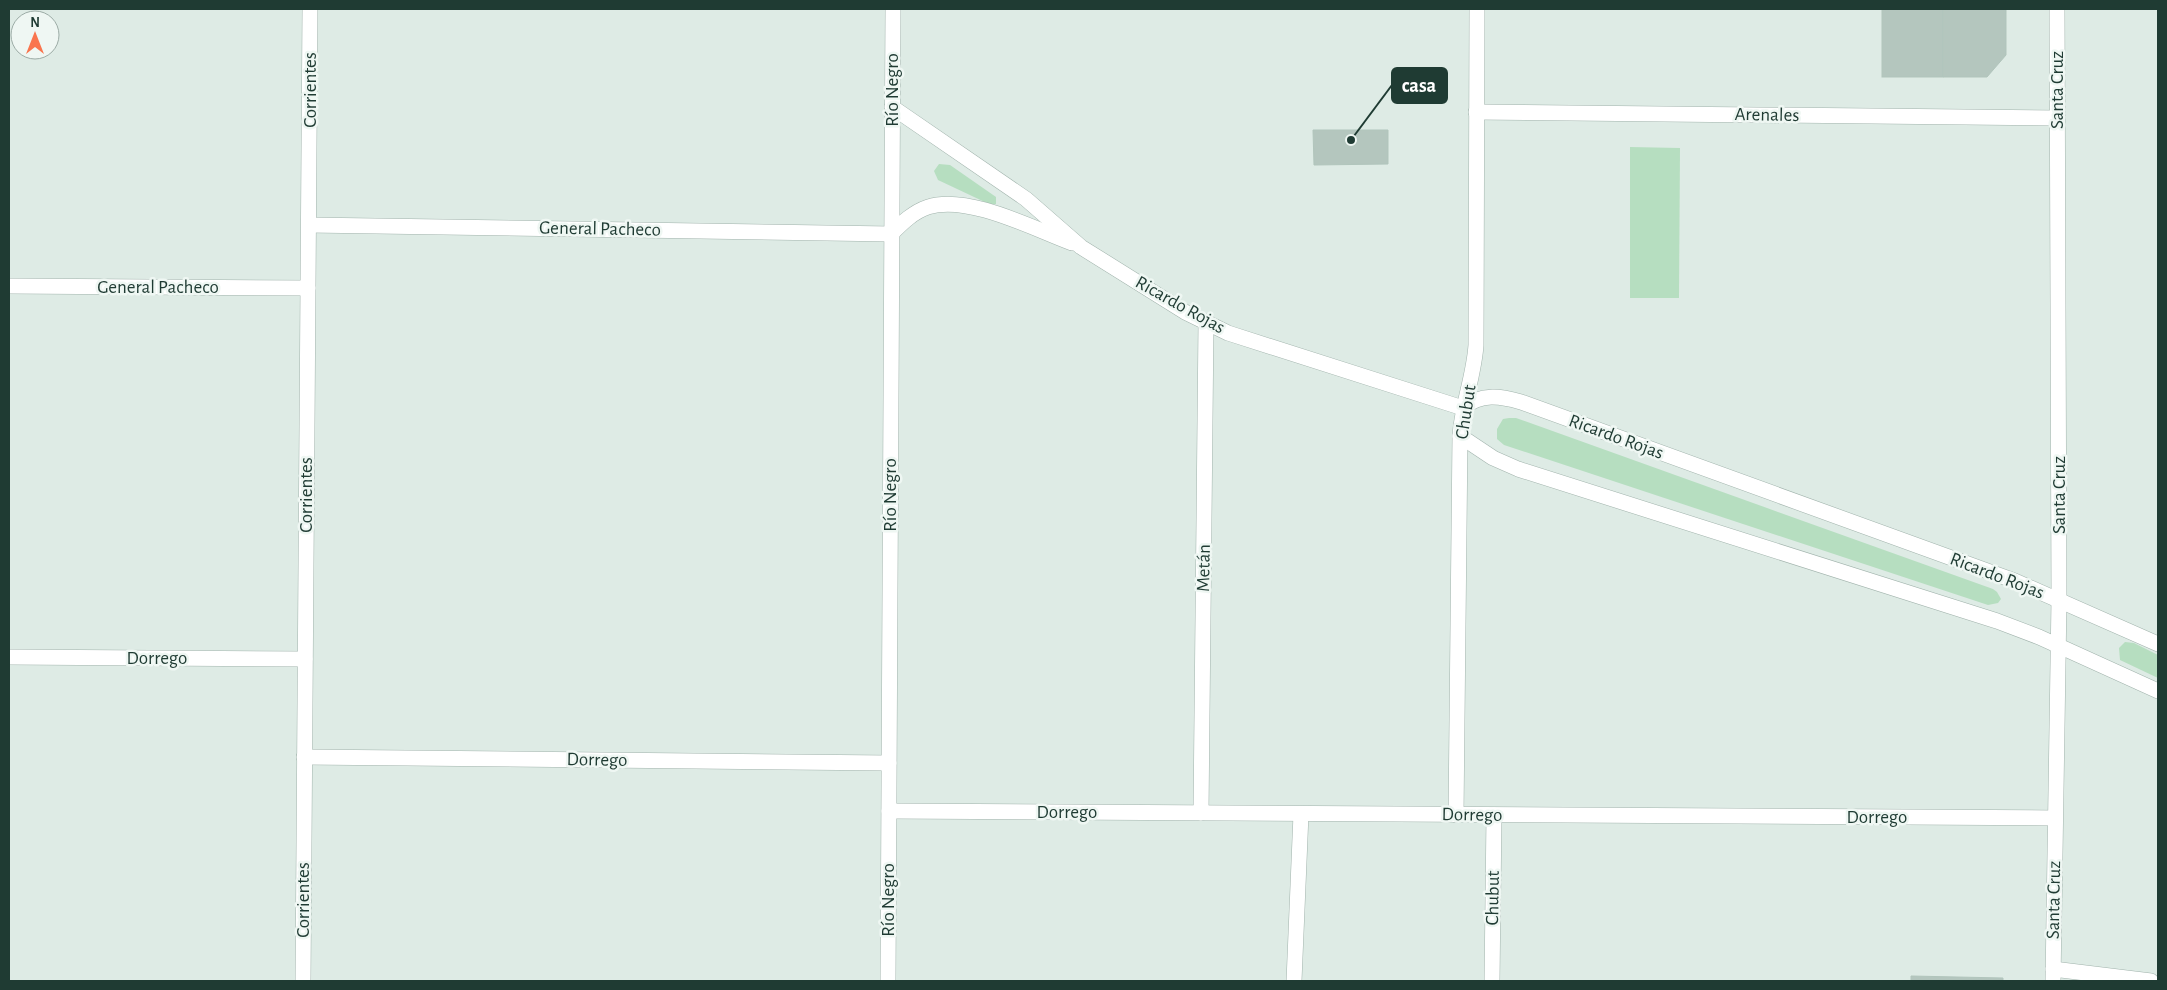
<svg xmlns="http://www.w3.org/2000/svg" width="2167" height="990" font-family="'Alegreya Sans',sans-serif">
<rect width="100%" height="100%" fill="#deebe5"/>
<g fill="#b6dec0">
<path d="M1630 147 1680 148 1679 298H1630Z"/>
<path d="M939 164 950 165 996 197V204H989L938 180 934 171Z"/>
<path d="M1509 418H1516L1993 589 1997 592 2001 599 1998 603 1988 605 1504 445 1497 439V429L1503 419Z"/>
<path d="M2125 642 2134 643 2158 655V678L2120 660 2119 648Z"/>
</g>
<g fill="#b4c6be" stroke="#b1c5bc">
<rect x="1882" y="9" width="61" height="68"/>
<path d="M1943 9H2006V55L1987 77H1943Z"/>
<path d="M1313 130H1388V164L1314 165Z"/>
<path d="M1911 976 2003 978V981H1911Z"/>
</g>
<g fill="none" stroke-linecap="round" stroke-linejoin="round">
<defs>
<g id="street">
<path d="M892 107 1026 199 1081 247 1185 312 1228 333 1463 408C1481 393 1500 396 1521 402L2015 581 2158 644"/>
<path d="M1476 112 2057 118"/>
<path d="M309 225 891 234"/>
<path d="M891 234C902 223 913 212 928 207 968 194 1034 229 1072 243"/>
<path d="M9 286 308 288"/>
<path d="M1460 436 1493 458 1518 469 1997 621 2039 637 2158 691"/>
<path d="M9 657 305 659"/>
<path d="M304 757 889 763"/>
<path d="M889 811 2055 818"/>
<path d="M1201 813 1206 323"/>
<path d="M1456 815 1460 436C1462 405 1474 376 1476 345L1477 9"/>
<path d="M2053 969 2151 981"/>
<path d="M303 981 310 9"/>
<path d="M888 981 893 9"/>
<path d="M1294 981 1301 814"/>
<path d="M1492 981 1494 815"/>
<path d="M2053 981 2059 600 2057 9"/>
</g>
</defs>
<use href="#street" stroke="#a1b3ac" stroke-width="16"/>
<use href="#street" stroke="#fff" stroke-width="15"/>
</g>
<g text-anchor="middle" dominant-baseline="central" stroke-width="5" stroke-linejoin="round" paint-order="stroke">
<g font-size="19" fill="#1f3b33" stroke="#eff7f3">
<text transform="translate(310 90) rotate(-90)">Corrientes</text>
<text transform="translate(892 90) rotate(-90)">Río Negro</text>
<text transform="translate(2057 90) rotate(-90)">Santa Cruz</text>
<text transform="translate(1767 115) rotate(1)">Arenales</text>
<text transform="translate(600 229) rotate(1)">General Pacheco</text>
<text x="158" y="287">General Pacheco</text>
<text transform="translate(1180 305) rotate(29)">Ricardo Rojas</text>
<text transform="translate(1466 412) rotate(-81)">Chubut</text>
<text transform="translate(1616 437) rotate(20)">Ricardo Rojas</text>
<text transform="translate(306 495) rotate(-90)">Corrientes</text>
<text transform="translate(890 495) rotate(-90)">Río Negro</text>
<text transform="translate(2059 495) rotate(-90)">Santa Cruz</text>
<text transform="translate(1204 568) rotate(-89)">Metán</text>
<text transform="translate(1997 576) rotate(21)">Ricardo Rojas</text>
<text x="157" y="658">Dorrego</text>
<text transform="translate(597 760) rotate(1)">Dorrego</text>
<text x="1067" y="812">Dorrego</text>
<text transform="translate(1472 815) rotate(1)">Dorrego</text>
<text x="1877" y="817">Dorrego</text>
<text transform="translate(1493 898) rotate(-89)">Chubut</text>
<text transform="translate(303 900) rotate(-90)">Corrientes</text>
<text transform="translate(888 900) rotate(-90)">Río Negro</text>
<text transform="translate(2054 900) rotate(-89)">Santa Cruz</text>
</g>
</g>
<path fill="none" stroke="#1f3b33" stroke-width="2" d="M1351 140L1392 85"/>
<circle fill="#1f3b33" stroke="#eff7f3" stroke-width="2" cx="1351" cy="140" r="5"/>
<rect fill="#1f3b33" stroke="#1f3b33" stroke-width="2" x="1392" y="68" width="55" height="35" rx="5"/>
<g font-size="20" text-anchor="middle" font-weight="bold" fill="#fff">
<text x="1419" y="92">casa</text>
</g>
<rect width="2167" height="990" fill="none" stroke="#1f3b33" stroke-width="20"/>
<g transform="translate(35 35)"><circle r="24" fill="#eff7f3" stroke="#9caca6"/>
<path d="M0-4L9 19L0 12L-9 19Z" fill="#f9754e"/>
<text y="-8" font-size="14" font-weight="bold" text-anchor="middle" fill="#1f3b33">N</text>
</g>
</svg>
